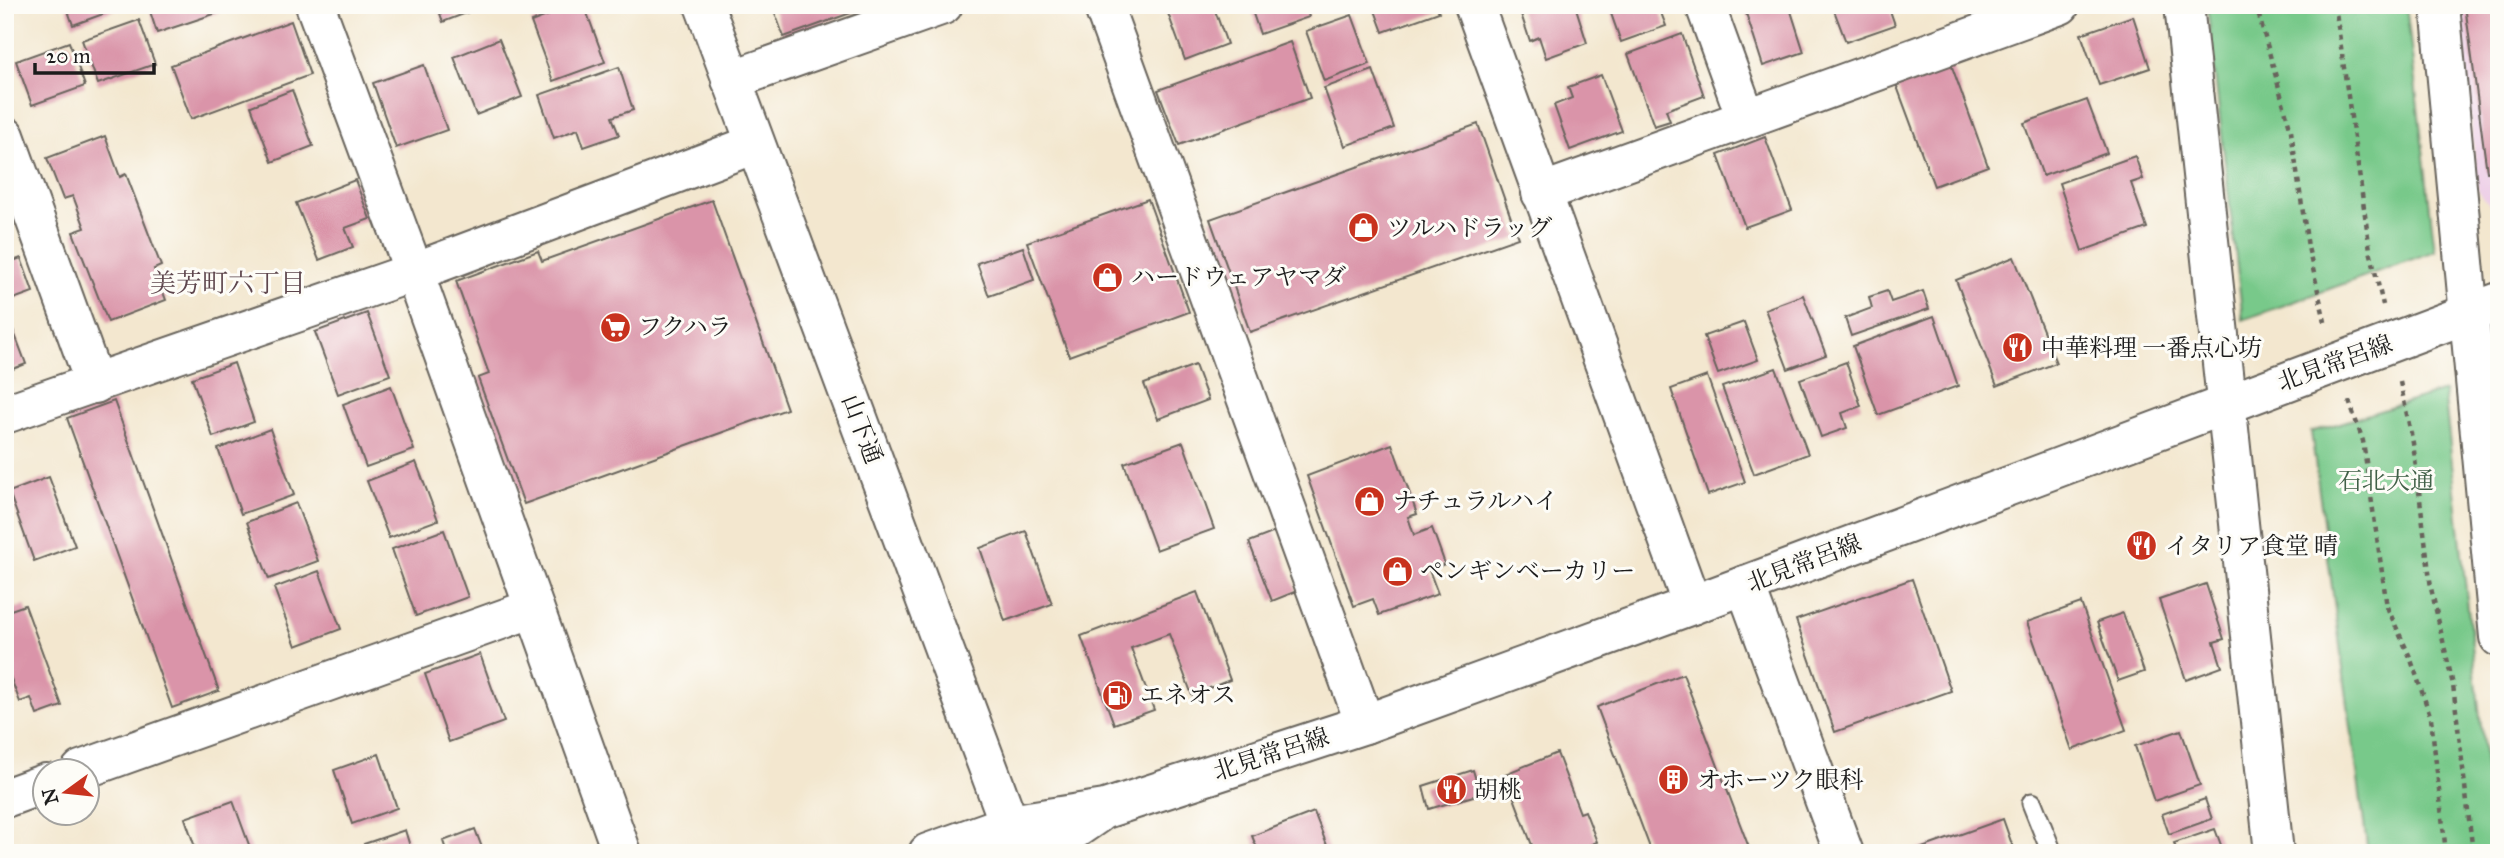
<svg xmlns="http://www.w3.org/2000/svg" width="2504" height="858" font-family="'IM FELL Great Primer','Noto Serif JP',serif">
<rect width="100%" height="100%" fill="#fdfcf7"/>
<filter id="ink" filterUnits="userSpaceOnUse"><feTurbulence type="fractalNoise" baseFrequency=".0143" numOctaves="2"/><feDisplacementMap in="SourceGraphic" scale="14" xChannelSelector="R" yChannelSelector="G"/><feConvolveMatrix kernelMatrix="1 2 1 2 8 2 1 2 1" color-interpolation-filters="sRGB"/></filter>
<filter id="wash" filterUnits="userSpaceOnUse"><feTurbulence type="fractalNoise" baseFrequency=".00686" numOctaves="4" result="noise"/><feDisplacementMap in="SourceGraphic" scale="28" xChannelSelector="R" yChannelSelector="G"/><feGaussianBlur stdDeviation="1.57" result="paint"/><feColorMatrix in="noise" values="0 0 0 0 0 0 0 0 0 0 0 0 0 0 0 0 0 1.4 0 .05"/><feComposite in="paint" operator="in"/></filter>
<g filter="url(#wash)">
<rect width="100%" height="100%" fill="#f3e7cf"/>
<path fill="#eed0e8" d="M2459 5H2499V217L2478 190Z"/>
<g fill="#78c98a" stroke="#4a7253" stroke-width="2">
<path d="M2207 5H2406L2435 251 2243 320Z"/>
<path d="M2444 391 2495 853H2368L2311 432Z"/>
</g>
<g id="blocks">
<g fill="#da94a9">
<path d="M66 5H125V6L73 25Z"/>
<path d="M148 5H238V6L157 33Z"/>
<path d="M437 5H487L443 22Z"/>
<path d="M575 5H584L605 62 553 81 531 22Z"/>
<path d="M772 5H870V6L784 37Z"/>
<path d="M1165 5H1213L1227 44 1185 60Z"/>
<path d="M1250 5H1305L1309 17 1260 34Z"/>
<path d="M1373 5H1436L1439 12 1383 32Z"/>
<path d="M1518 5H1575L1587 43 1546 58 1539 37 1530 41Z"/>
<path d="M1608 5H1658L1666 26 1621 42Z"/>
<path d="M1760 5H1789L1804 52 1763 66 1745 10Z"/>
<path d="M1832 5H1888L1895 25 1846 42Z"/>
<path d="M2465 5H2499V171L2487 172Z"/>
<path d="M1352 15 1370 64 1324 81 1306 31Z"/>
<path d="M2133 16 2150 68 2099 85 2081 34Z"/>
<path d="M139 20 155 64 98 84 82 40Z"/>
<path d="M291 21 310 75 191 119 171 65Z"/>
<path d="M1682 34 1704 96 1666 110 1670 121 1654 126 1628 54Z"/>
<path d="M499 39 522 97 476 115 454 57Z"/>
<path d="M69 42 85 86 32 105 16 61Z"/>
<path d="M1290 42 1310 98 1179 145 1158 90Z"/>
<path d="M1947 53 1988 166 1934 186 1892 73Z"/>
<path d="M424 65 447 130 396 148 373 83Z"/>
<path d="M619 67 633 110 612 117 619 135 584 147 578 129 554 138 539 95Z"/>
<path d="M1373 70 1394 128 1345 146 1324 88Z"/>
<path d="M1601 75 1622 131 1570 150 1554 105 1572 98 1568 87Z"/>
<path d="M292 90 313 146 272 162 251 106Z"/>
<path d="M2087 100 2107 153 2043 176 2024 123Z"/>
<path d="M1478 124 1518 238 1250 332 1210 219Z"/>
<path d="M105 136 120 177 126 174 161 266 154 269 166 300 108 322 73 232 85 228 73 196 63 199 47 158Z"/>
<path d="M1765 137 1792 210 1745 227 1718 155Z"/>
<path d="M2135 156 2143 179 2131 183 2147 228 2082 251 2059 183Z"/>
<path d="M355 180 370 219 345 228 353 247 319 260 296 203Z"/>
<path d="M1148 199 1189 312 1069 356 1027 242Z"/>
<path d="M712 200 787 409 524 504 478 378 489 374 456 281 538 251 542 261Z"/>
<path d="M1023 247 1034 280 989 296 977 263Z"/>
<path d="M2014 257 2056 363 1997 386 1956 280Z"/>
<path d="M21 258 33 292 5 302V264Z"/>
<path d="M1887 291 1891 302 1923 291 1929 309 1851 336 1845 318 1872 308 1869 297Z"/>
<path d="M1803 295 1826 355 1788 369 1765 309Z"/>
<path d="M367 313 390 375 338 394 315 332Z"/>
<path d="M8 316 26 364 5 372V317Z"/>
<path d="M1934 316 1958 386 1878 415 1853 346Z"/>
<path d="M1744 322 1758 360 1718 374 1704 336Z"/>
<path d="M1846 362 1861 406 1842 413 1847 428 1821 437 1800 379Z"/>
<path d="M234 363 254 422 213 437 192 378Z"/>
<path d="M1195 365 1208 400 1158 419 1144 384Z"/>
<path d="M1776 368 1808 454 1754 474 1722 387Z"/>
<path d="M1707 376 1745 482 1708 495 1671 389Z"/>
<path d="M391 386 414 450 366 467 343 404Z"/>
<path d="M114 401 219 691 172 708 67 418Z"/>
<path d="M270 429 294 495 241 514 218 449Z"/>
<path d="M1183 442 1214 529 1156 550 1124 463Z"/>
<path d="M1392 444 1417 514 1408 517 1414 535 1432 528 1445 564 1429 570 1438 594 1379 615 1373 599 1354 606 1307 476Z"/>
<path d="M416 462 438 520 389 538 367 481Z"/>
<path d="M49 477 75 546 34 561 9 492Z"/>
<path d="M296 503 318 561 269 579 247 522Z"/>
<path d="M444 530 468 597 416 616 392 549Z"/>
<path d="M1026 531 1052 604 1005 621 980 548Z"/>
<path d="M1275 532 1297 591 1272 601 1249 542Z"/>
<path d="M319 571 341 629 296 646 274 588Z"/>
<path d="M1912 579 1951 691 1835 732 1796 620Z"/>
<path d="M2206 584 2224 639 2214 642 2222 667 2186 680 2159 600Z"/>
<path d="M1197 592 1230 680 1192 695 1169 634 1131 648 1154 710 1114 724 1081 636Z"/>
<path d="M2081 603 2126 730 2072 750 2027 622Z"/>
<path d="M25 605 62 706 37 715 31 698 20 702 5 663V612Z"/>
<path d="M2123 613 2144 672 2118 681 2097 622Z"/>
<path d="M480 654 504 722 449 742 425 674Z"/>
<path d="M1683 674 1751 853H1652L1597 707Z"/>
<path d="M2181 730 2200 785 2154 801 2135 746Z"/>
<path d="M1557 753 1580 813 1585 811 1597 842 1571 853H1535L1505 774Z"/>
<path d="M379 754 397 808 352 824 334 770Z"/>
<path d="M1473 770 1480 794 1429 809 1423 786Z"/>
<path d="M2205 799 2212 819 2169 834 2162 814Z"/>
<path d="M233 801 252 853H197L185 818Z"/>
<path d="M1314 812 1330 853H1259L1252 836Z"/>
<path d="M2003 819 2015 853H1911V852Z"/>
<path d="M475 829 484 853H447L443 841Z"/>
<path d="M2215 829 2224 853H2178L2174 843Z"/>
<path d="M405 830 412 853H367L364 844Z"/>
</g>
</g>
</g>
<g filter="url(#ink)">
<use href="#blocks" fill-opacity="0" stroke="#67635b" stroke-width="2"/>
<g fill="none" stroke-linecap="round" stroke-linejoin="round">
<defs>
<path id="lane" d="M2032 803 2052 853"/>
<g id="street">
<path d="M315 5 414 272 622 853"/>
<path d="M1103 5 1365 724"/>
<path d="M1474 5 1692 605"/>
<path d="M1705 5 1746 118"/>
<path d="M2184 5 2274 853"/>
<path d="M2440 5 2499 637"/>
<path d="M731 80 943 5"/>
<path d="M5 136 95 384"/>
<path d="M1541 193 2060 5"/>
<path d="M5 414 414 272 755 144"/>
<path d="M1745 585 1844 853"/>
<path d="M81 770 534 608"/>
<path d="M5 798 46 783"/>
</g>
<path id="secondary" d="M704 5 1020 853"/>
<g id="primary">
<path d="M928 853 1009 824 1105 809 1365 724 1692 605 2499 302"/>
<path d="M1040 853 1097 814"/>
</g>
</defs>
<use href="#lane" stroke="#67635b" stroke-width="23"/>
<use href="#street" stroke="#67635b" stroke-width="42"/>
<use href="#secondary" stroke="#67635b" stroke-width="42"/>
<use href="#primary" stroke="#67635b" stroke-width="42"/>
<g stroke="#67635b" stroke-width="4.5" stroke-dasharray="5 5" stroke-linecap="butt">
<path d="M2256 5 2291 131 2308 247 2326 326"/>
<path d="M2335 5 2370 250 2383 305"/>
<path d="M2400 382 2413 443 2431 588 2453 685 2473 853"/>
<path d="M2349 401 2363 441 2387 607 2410 657 2431 718 2446 853"/>
</g>
<use href="#lane" stroke="#fff" stroke-width="19"/>
<use href="#street" stroke="#fff" stroke-width="38"/>
<use href="#secondary" stroke="#fff" stroke-width="38"/>
<use href="#primary" stroke="#fff" stroke-width="38"/>
</g>
</g>
<defs>
<symbol id="shop-disc" viewBox="-11 -11 22 22"><circle r="9.5" fill="#c8321e" stroke="#fdfcf7"/><path d="M-5-2.5h2.3a2.7 3.5 0 0 1 5.4 0H5L5.5 6h-11ZM-1.5-2.5h3a1.5 2.3 0 0 0-3 0Z" fill="#fff"/></symbol>
<symbol id="supermarket-disc" viewBox="-11 -11 22 22"><circle r="9.5" fill="#c8321e" stroke="#fdfcf7"/><path d="M-6-5.5h2.5l.6 2H6L4.5 2H-2.5L-4.4-4H-6ZM-1.5 3.2a1.3 1.3 0 1 0 .1 0ZM3 3.2a1.3 1.3 0 1 0 .1 0Z" fill="#fff"/></symbol>
<symbol id="restaurant-disc" viewBox="-11 -11 22 22"><circle r="9.5" fill="#c8321e" stroke="#fdfcf7"/><path d="M-5-6h1v4h1v-4h1v4h1v-4h1v5L-1.5 .5V6h-2V.5L-5-1ZM5-6V6H3V1.5H1.5Q1.5-4 5-6Z" fill="#fff"/></symbol>
<symbol id="fuel-disc" viewBox="-11 -11 22 22"><circle r="9.5" fill="#c8321e" stroke="#fdfcf7"/><path d="M-5.5-6h7V0h2V4h1.3V-2.5L3-4.5l.8-.8L6-3V5H2.5V1h-1V6h-7ZM-4.2-4.7v3.2H.2V-4.7Z" fill="#fff"/></symbol>
<symbol id="building-disc" viewBox="-11 -11 22 22"><circle r="9.5" fill="#c8321e" stroke="#fdfcf7"/><path d="M-4-6H4V6H1V3H-1V6H-4ZM-2.5-4.3h1.7v1.8h-1.7ZM.8-4.3h1.7v1.8H.8ZM-2.5-1h1.7V.8h-1.7ZM.8-1h1.7V.8H.8Z" fill="#fff"/></symbol>
</defs>
<g fill-rule="evenodd">
<use href="#shop-disc" x="1346" y="210" width="35" height="35"/>
<use href="#shop-disc" x="1090" y="260" width="35" height="35"/>
<use href="#supermarket-disc" x="598" y="310" width="35" height="35"/>
<use href="#restaurant-disc" x="2000" y="330" width="35" height="35"/>
<use href="#shop-disc" x="1352" y="484" width="35" height="35"/>
<use href="#restaurant-disc" x="2124" y="528" width="35" height="35"/>
<use href="#shop-disc" x="1380" y="554" width="35" height="35"/>
<use href="#fuel-disc" x="1100" y="678" width="35" height="35"/>
<use href="#building-disc" x="1656" y="762" width="35" height="35"/>
<use href="#restaurant-disc" x="1434" y="772" width="35" height="35"/>
</g>
<g text-anchor="middle" dominant-baseline="central" stroke-width="6" stroke-linejoin="round" paint-order="stroke">
<g font-size="24" fill="#1c1c1c" stroke="#fdfcf7" text-anchor="start">
<text x="1387" y="228">ツルハドラッグ</text>
<text x="1131" y="277">ハードウェアヤマダ</text>
<text x="638" y="327">フクハラ</text>
<text x="2041" y="348">中華料理 一番点心坊</text>
<text x="1393" y="501">ナチュラルハイ</text>
<text x="2165" y="546">イタリア食堂 晴</text>
<text x="1420" y="571">ペンギンベーカリー</text>
<text x="1140" y="695">エネオス</text>
<text x="1697" y="780">オホーツク眼科</text>
<text x="1474" y="790">胡桃</text>
</g>
<g font-size="24" fill="#1c1c1c" stroke="#fdfcf7">
<text transform="translate(2335 363) rotate(-20)">北見常呂線</text>
<text transform="translate(862 429) rotate(69)">山下通</text>
<text transform="translate(1804 563) rotate(-21)">北見常呂線</text>
<text transform="translate(1271 754) rotate(-18)">北見常呂線</text>
</g>
<g font-size="24" fill="#416148" stroke="#fdfcf7">
<text x="2386" y="481">石北大通</text>
</g>
<g font-size="26" fill="#5e464d" stroke="#fdfcf7">
<text x="228" y="283">美芳町六丁目</text>
</g>
</g>
<rect width="2504" height="858" fill="none" stroke="#fdfcf7" stroke-width="28"/>
<g transform="translate(66 792) rotate(255)"><circle r="33" fill="#fdfcf7" stroke="#a3a29f" stroke-width="2"/>
<path d="M0-5L12 26L0 18L-12 26Z" fill="#c8321e"/>
<text y="-10" font-size="19" font-weight="bold" text-anchor="middle" fill="#1c1c1c">N</text>
</g>
<path d="M35 63v10h119v-10" fill="none" stroke="#1c1c1c" stroke-width="3.5"/>
<text x="46" y="63" font-size="21" fill="#1c1c1c" stroke="#fdfcf7" stroke-width="5" paint-order="stroke">20 m</text>
</svg>
